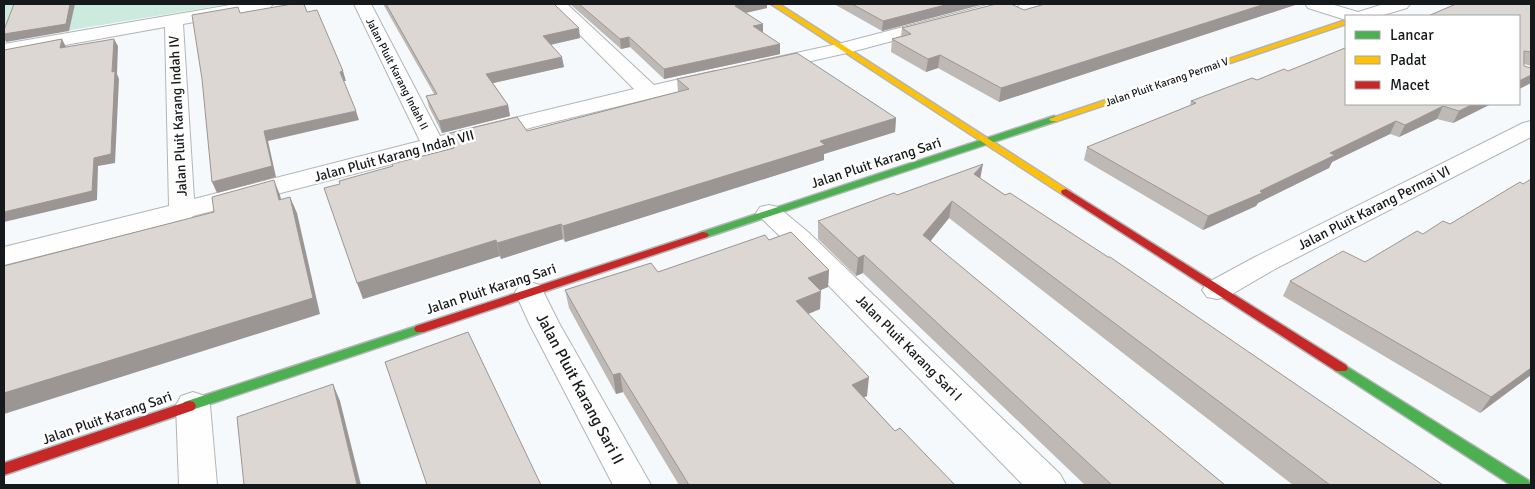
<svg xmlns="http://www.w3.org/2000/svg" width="1535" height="489" font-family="Signika,sans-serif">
<rect width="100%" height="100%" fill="#f5f9fc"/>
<path fill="#cceadd" d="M4 4H229L4 41Z"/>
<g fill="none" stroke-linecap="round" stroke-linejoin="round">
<defs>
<g id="street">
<path d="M236 4H273L270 8 264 9 183 24 194 199 420 141 354 4H371L440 136 634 89 549 4H567L654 85 715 71 722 73 725 77 722 81 541 125 193 216 191 218 4 265V247L169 206 165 27 4 56V44Z"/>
<path d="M991 4H1019L1016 8 851 52 767 71 760 69 757 65 760 61 842 43Z"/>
<path d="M1305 4H1331L1358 12 1384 4H1410L1407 8 1380 16H1346V20L1308 8Z"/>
<path d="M1531 121V137L1275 269 1227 297 1217 299 1207 297 1202 290 1207 283 1255 257 1523 123Z"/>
<path d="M769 205 778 207 808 232 1060 474 1066 485H1023L788 244 756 213 760 207Z"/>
<path d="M530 282 540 285 559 323 651 485H613L529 323 515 292 520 285Z"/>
<path d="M193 392 205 396 210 405 217 485H179L176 405 181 396Z"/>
</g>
<g id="fast">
<path d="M1054 116 1057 117V121L707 237 703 238 697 235 699 233Z"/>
<path d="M420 325 424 326 426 329 424 332 189 411 184 410 182 406 184 402Z"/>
<path d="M1341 363 1528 480 1531 485H1511L1336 371 1334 368 1336 365Z"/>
</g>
<g id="slow">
<path d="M771 4H779L1071 192 1070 194H1062Z"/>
<path d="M1346 20V24L1057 121H1051L1049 119Z"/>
</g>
<g id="jam">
<path d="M1066 189 1346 365 1348 368 1346 371H1336L1062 194 1061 192 1062 190Z"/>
<path d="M703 232 707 233 709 235 707 237 424 332H416L414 329 416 326Z"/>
<path d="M189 401 194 402 196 406 194 410 4 475V463Z"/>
</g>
</defs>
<use href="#street" stroke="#b2b5b7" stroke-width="2"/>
<use href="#fast" stroke="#b2b5b7" stroke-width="3"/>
<use href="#slow" stroke="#b2b5b7" stroke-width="3"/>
<use href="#jam" stroke="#b2b5b7" stroke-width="3"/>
<use href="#street" fill="#fefeff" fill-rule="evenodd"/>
<use href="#fast" fill="#4caf50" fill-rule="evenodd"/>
<use href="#slow" fill="#ffc107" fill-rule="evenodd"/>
<use href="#jam" fill="#c62828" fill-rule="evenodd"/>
</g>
<g fill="#beb9b5">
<path d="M383 4H554L580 38 551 45 564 67 493 83 508 105 510 116 442 133 429 107 426 96 434 94Z"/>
<path d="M570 4H767V8L746 13 763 24V33L780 44V54L664 79 630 47 621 49Z"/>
<path d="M834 4H984L882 31Z"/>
<path d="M1045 4H1298L999 102 938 68 926 72 891 52 892 39 901 36 902 28 1024 10Z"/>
<path d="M1531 4V66L1524 64V66L1531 83 1519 89V16Z"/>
<path d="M677 79 896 118 895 132 824 154V160L565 242 563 239 501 259 500 256 363 299 340 184 392 166 451 149 447 134 527 131 678 92Z"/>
<path d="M1257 80 1491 104 1453 123 1437 119 1399 137 1390 134 1332 162 1329 168 1258 203 1256 206 1203 230 1084 160 1087 147 1190 106 1191 101Z"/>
<path d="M980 178 1443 485H1293L949 218 930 241 1225 485H1085L863 273 856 276 818 239V221Z"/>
<path d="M1523 184 1531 375 1480 413 1283 296 1290 281 1365 262 1423 234 1450 224Z"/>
<path d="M769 240 829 270 828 287 820 290V309L808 314 867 396 864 397 895 431 955 485H679L623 392 616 394 569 308 565 290 658 272Z"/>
</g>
<g fill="#9b9694">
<path d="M70 4H75L69 31 6 42 4 38V34Z"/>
<path d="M743 4H767V8L735 15V6Z"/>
<path d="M949 4H984L882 31 883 21Z"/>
<path d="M1265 4H1298L999 102 1001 88Z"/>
<path d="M763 24V34L753 26Z"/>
<path d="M579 28 580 38 544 46 543 36Z"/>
<path d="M629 37 630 47 621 49 620 39Z"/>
<path d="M62 39 66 47 64 56 60 48Z"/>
<path d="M114 39 118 46 117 74 119 79 115 163 98 166 97 200 4 222V212L94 158 112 72Z"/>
<path d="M780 44V54L664 79V69Z"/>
<path d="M940 55 938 68 926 72 928 59Z"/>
<path d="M562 57 564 67 489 84 486 74Z"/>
<path d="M343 71 346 81H343L340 72Z"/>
<path d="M1531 75V83L1519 89V81Z"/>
<path d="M1473 104H1491L1453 123 1459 111Z"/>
<path d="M508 105 510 116 442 133 439 121Z"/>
<path d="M1443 106 1437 119 1399 137 1405 125Z"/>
<path d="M356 111 359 120 268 141 276 177 217 193 212 182 264 131Z"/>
<path d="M896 118 895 132 824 154V160L565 242 563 226 820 141Z"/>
<path d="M1396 121 1390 134 1332 162 1329 168 1258 203 1256 206 1203 230 1208 216 1260 191 1330 153Z"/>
<path d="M983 164 980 180 974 174Z"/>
<path d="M274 180 280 195 285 216 279 200Z"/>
<path d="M290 197 297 213 320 314 4 414V393Z"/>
<path d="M952 201 949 218 921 253 923 235Z"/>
<path d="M561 224 563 239 501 259 497 243Z"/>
<path d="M496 240 500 256 363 299 357 283Z"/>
<path d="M864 255 863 273 856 276 858 258Z"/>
<path d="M829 270 828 287 807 296 808 278Z"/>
<path d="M821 291 820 309 796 319V301Z"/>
<path d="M1531 368V375L1480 413 1491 397Z"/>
<path d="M620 373 623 392 616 394 613 375Z"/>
<path d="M869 377 867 396 851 403 852 385Z"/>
<path d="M333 384 340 401 361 485H357Z"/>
</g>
<g fill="#ddd7d3" stroke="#9b9694">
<path d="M14 4H70L66 24 4 34V30Z"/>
<path d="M292 4H304L307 12 317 10 343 71 340 72 356 111 264 131 272 166 212 182 202 79 192 15 238 7 240 13Z"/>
<path d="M386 4H554L579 28 543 36 562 57 486 74 508 105 439 121 426 96 437 94Z"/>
<path d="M579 4H743L735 6 763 24 753 26 780 44 664 69 629 37 620 39Z"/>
<path d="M852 4H949L883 21Z"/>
<path d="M996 4H1011L1024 10 1045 4H1265L1001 88 940 55 928 59 892 39 911 34 902 28Z"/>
<path d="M1456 4H1531V52L1524 51V66L1531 68V75L1519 81V16H1428Z"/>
<path d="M62 39 60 48 114 39 112 72 115 71 111 154 94 158 92 191 4 212V50Z"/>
<path d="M1345 48 1346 49V104H1473L1459 111 1443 106 1405 125 1396 121 1330 153 1335 155 1260 191 1262 193 1208 216 1087 147 1196 103 1191 101 1252 78 1257 80 1284 69 1288 71Z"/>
<path d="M797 53 896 118 820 141 825 145 563 226 561 224 497 243 496 240 357 283 324 188 340 184 339 181 393 166 392 164 454 148 447 134 517 117 527 131 689 89 677 79Z"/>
<path d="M983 164 974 174 1005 195 1010 193 1108 257H1110L1443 485H1330L952 201 923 235 1225 485H1112L864 255 858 258 818 221 894 193 897 195Z"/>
<path d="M1531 179V368L1491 397 1290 281 1343 251 1365 262 1417 231 1423 234 1443 221 1450 224 1520 182 1523 184Z"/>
<path d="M274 180 279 200 290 197 313 298 4 393V266L214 212 212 197Z"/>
<path d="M791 232 829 270 808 278 821 291 796 301 869 377 852 385 895 431 900 428 955 485H689L620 373 613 375 565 290 651 263 658 272 765 235 769 240Z"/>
<path d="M468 332 541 485H427L385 362Z"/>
<path d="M333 384 357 485H244L237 417Z"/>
</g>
<g text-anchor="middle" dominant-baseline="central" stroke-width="5" stroke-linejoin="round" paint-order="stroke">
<g font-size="11" fill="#16191b" stroke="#fff">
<text transform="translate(397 74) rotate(63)">Jalan Pluit Karang Indah II</text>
<text transform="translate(1167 82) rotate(-19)">Jalan Pluit Karang Permai V</text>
</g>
<g font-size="14" fill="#16191b" stroke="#fff">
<text transform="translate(178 116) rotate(-93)">Jalan Pluit Karang Indah IV</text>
<text transform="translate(394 156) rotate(-15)">Jalan Pluit Karang Indah VII</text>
<text transform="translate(876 163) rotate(-18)">Jalan Pluit Karang Sari</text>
<text transform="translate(1374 208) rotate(-27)">Jalan Pluit Karang Permai VI</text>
<text transform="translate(491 289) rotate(-18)">Jalan Pluit Karang Sari</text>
<text transform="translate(909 348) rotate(45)">Jalan Pluit Karang Sari I</text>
<text transform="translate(107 418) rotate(-19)">Jalan Pluit Karang Sari</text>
</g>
<g font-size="16" fill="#16191b" stroke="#fff">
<text transform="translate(580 389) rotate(62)">Jalan Pluit Karang Sari II</text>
</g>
</g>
<rect width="1535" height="489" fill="none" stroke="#16191b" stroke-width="10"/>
<rect x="1345" y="15" width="175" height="90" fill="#ffffff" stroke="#a2a3a4"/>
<rect x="1355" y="31" width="25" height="8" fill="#4caf50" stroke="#a2a3a4"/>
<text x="1390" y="40" font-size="15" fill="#16191b">Lancar</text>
<rect x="1355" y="56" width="25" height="8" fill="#ffc107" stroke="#a2a3a4"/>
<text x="1390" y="65" font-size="15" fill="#16191b">Padat</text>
<rect x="1355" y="81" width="25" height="8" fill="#c62828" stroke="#a2a3a4"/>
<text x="1390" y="90" font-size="15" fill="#16191b">Macet</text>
</svg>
